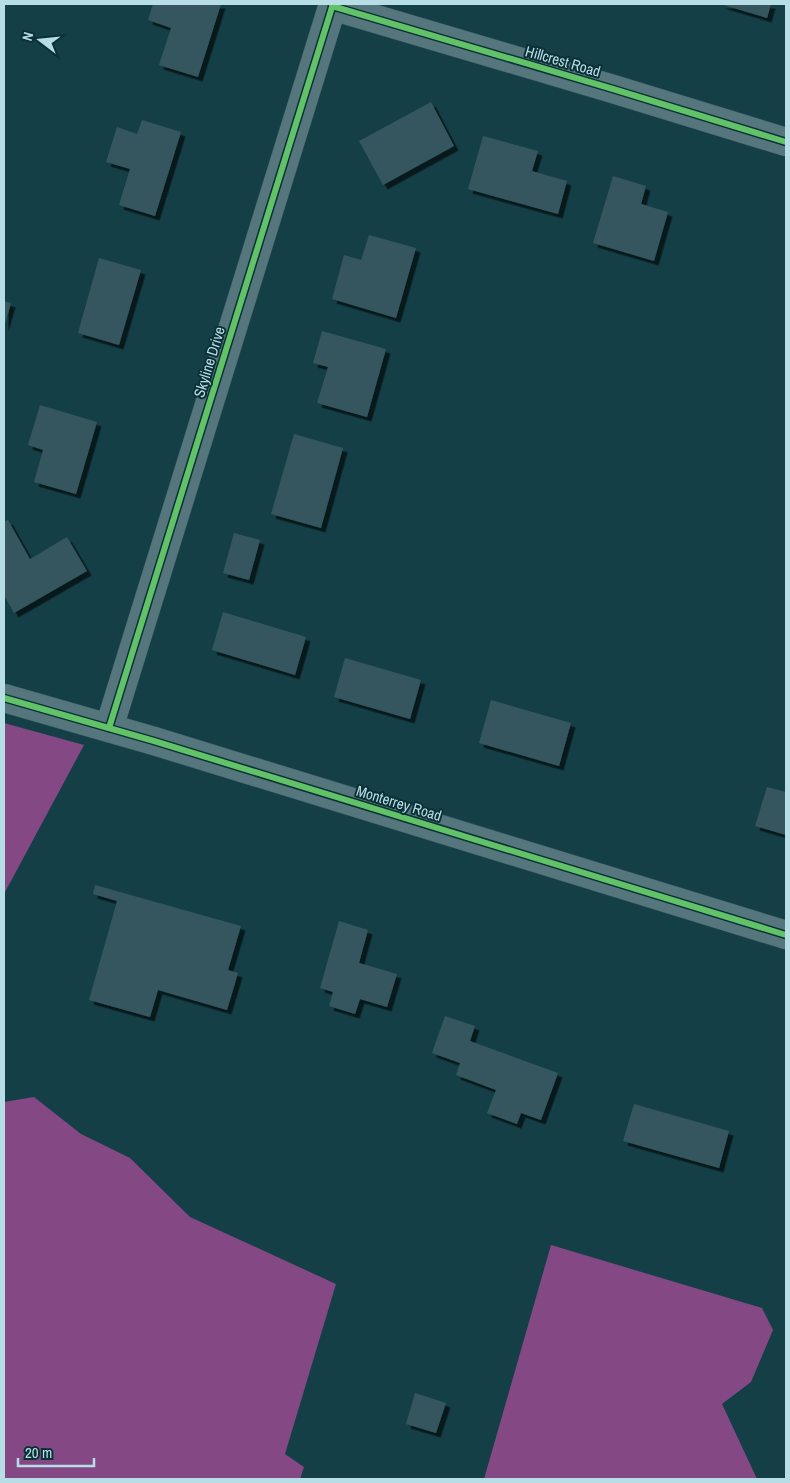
<svg xmlns="http://www.w3.org/2000/svg" width="790" height="1483" font-family="'Archivo Narrow',sans-serif">
<defs>
<filter id="shadow"><feDropShadow dx="4.5" dy="4.5" stdDeviation="0" flood-color="#0009"/></filter>
</defs>
<rect width="100%" height="100%" fill="#143f46"/>
<g fill="#844984">
<path d="M4 723 84 745 4 894Z"/>
<path d="M34 1097 81 1134 130 1158 190 1217 336 1284 285 1454 304 1467 300 1479H4V1102Z"/>
<path d="M551 1245 762 1308 773 1330 751 1382 722 1404 757 1479H484Z"/>
</g>
<g fill="#34575f" filter="url(#shadow)">
<path d="M153 4H221L198 77 159 65 171 28 148 20Z"/>
<path d="M720 4H771L767 18Z"/>
<path d="M431 102 454 146 383 185 359 141Z"/>
<path d="M142 120 181 132 155 216 119 205 130 169 106 162 117 127 137 134Z"/>
<path d="M483 136 538 151 532 171 567 181 558 214 468 189Z"/>
<path d="M613 176 646 186 641 204 668 212 654 261 593 243Z"/>
<path d="M369 235 416 248 396 318 332 299 344 255 361 260Z"/>
<path d="M99 258 141 270 119 345 78 333Z"/>
<path d="M4 301 11 303 4 327Z"/>
<path d="M322 331 386 349 367 417 317 403 328 367 313 363Z"/>
<path d="M40 405 97 422 76 494 34 482 43 450 28 445Z"/>
<path d="M294 434 343 448 321 528 271 514Z"/>
<path d="M8 520 30 559 67 537 87 571 14 613 4 595V522Z"/>
<path d="M234 533 260 540 249 580 223 573Z"/>
<path d="M223 612 306 637 295 675 212 650Z"/>
<path d="M345 658 421 680 410 719 334 697Z"/>
<path d="M491 700 571 723 559 766 479 743Z"/>
<path d="M767 787 786 792V835L755 826Z"/>
<path d="M95 885 241 926 228 970 238 973 227 1010 158 990 150 1017 89 1000 117 901 93 894Z"/>
<path d="M339 921 368 930 359 963 397 974 387 1007 360 999 355 1014 329 1006 333 992 320 988Z"/>
<path d="M445 1016 475 1026 470 1041 558 1073 541 1120 521 1113 517 1124 487 1113 496 1090 456 1075 460 1063 432 1053Z"/>
<path d="M634 1104 729 1131 719 1168 623 1141Z"/>
<path d="M415 1393 446 1403 436 1433 406 1424Z"/>
</g>
<g fill="none" stroke-linecap="round" stroke-linejoin="round">
<defs>
<g id="minor">
<path d="M332 6 613 89 786 142"/>
<path d="M4 698 154 741 786 935"/>
<path d="M109 728 333 4"/>
</g>
</defs>
<use href="#minor" stroke="#3a5a5f" stroke-width="29"/>
<use href="#minor" stroke="#55767c" stroke-width="28"/>
<defs>
<g id="cycleway">
<path d="M332 6 613 89 786 142"/>
<path d="M4 698 154 741 786 935"/>
<path d="M109 728 333 4"/>
</g>
</defs>
<use href="#cycleway" stroke="#0b3137" stroke-width="9"/>
<use href="#cycleway" stroke="#61c268" stroke-width="6"/>
</g>
<g text-anchor="middle" dominant-baseline="central" stroke-width="4" stroke-linejoin="round" paint-order="stroke">
<g font-size="15" fill="#b7dee6" stroke="#0b3137">
<text transform="translate(563 61) rotate(16)">Hillcrest Road</text>
<text transform="translate(209 362) rotate(-73)">Skyline Drive</text>
<text transform="translate(399 803) rotate(17)">Monterrey Road</text>
</g>
</g>
<rect width="790" height="1483" fill="none" stroke="#b7dee6" stroke-width="10"/>
<g transform="translate(40 40) rotate(286)" stroke="#0b3137" stroke-width="4" paint-order="stroke">
<path d="M0-4L9 19L0 12L-9 19Z" fill="#b7dee6"/>
<text y="-8" font-size="14" font-weight="bold" text-anchor="middle" fill="#b7dee6">N</text>
</g>
<path d="M18 1458v8h76v-8" fill="none" stroke="#b7dee6" stroke-width="2.5"/>
<text x="25" y="1458" font-size="15" fill="#b7dee6" stroke="#0b3137" stroke-width="4" paint-order="stroke">20 m</text>
</svg>
